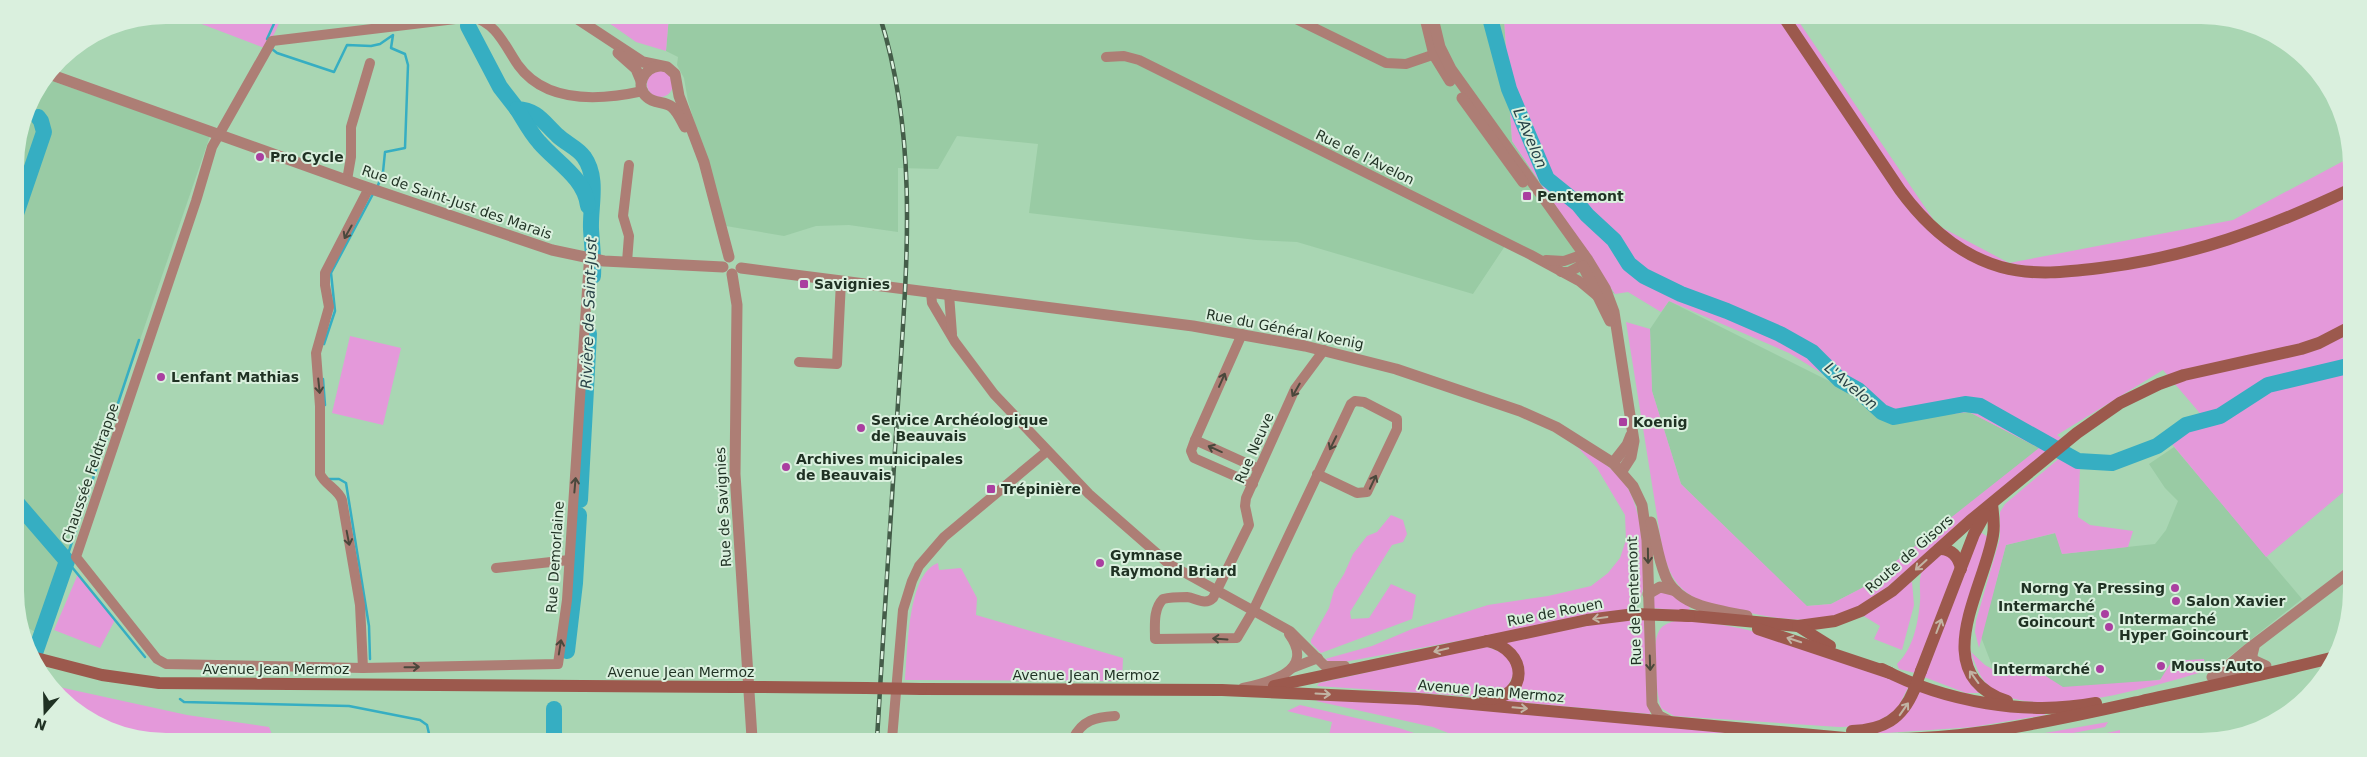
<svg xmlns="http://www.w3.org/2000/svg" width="2367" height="757" font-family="'DejaVu Sans',sans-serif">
<rect width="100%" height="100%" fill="#a9d6b3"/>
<g fill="#99cba4">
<path d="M669 16 1504 18 1512 141 1615 294 1505 246 1473 294 1297 242 1256 240 1029 213 1038 144 957 136 938 169 898 168V232L849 225 816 226 784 236 726 226 688 101 684 78 677 65 678 57 666 51Z"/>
<path d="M46 79 210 136 39 634 19 623 18 620 15 156 27 108Z"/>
<path d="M1669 301 1857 395 1886 421 1969 412 2040 448 1862 588 1831 604 1806 606 1681 484 1652 391 1650 329Z"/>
<path d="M2174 447 2302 599 2225 660 2206 671 2073 695 2000 686 1981 637 2006 545 2056 533 2062 554 2155 544 2166 530 2178 501 2165 488 2149 464Z"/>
</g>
<g fill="#e499da">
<path d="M178 15H283L267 49Z"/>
<path d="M599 16H669L666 51 636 42Z"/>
<path d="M1504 18 1797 19 1937 225 2009 263 2233 220 2349 158 2347 489 2266 557 2171 443 2204 418 2163 370 2057 435 2061 438 1876 597C1864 603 1851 611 1838 615 1798 628 1744 611 1704 603 1678 590 1672 580 1663 553L1626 322 1650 329 1652 391 1681 484 1807 606 1831 604 1862 588 2039 448 1969 412 1886 421 1857 395 1789 353 1669 301 1661 312 1628 292 1615 294 1512 141Z"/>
<circle cx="660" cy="84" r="13"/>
<path d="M350 336 401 348 383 425 332 413Z"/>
<path d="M1571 440C1590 454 1613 466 1627 487 1641 508 1650 572 1641 596 1639 600 1635 604 1632 609L1333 664 1325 659 1372 646 1412 629 1488 605 1548 596 1591 586 1608 573 1620 558 1626 540 1625 515 1597 468Z"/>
<path d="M2062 456 2080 467 2078 517 2090 525 2133 531 2128 547 2062 554 2055 533 2006 545 1979 648 1975 632 1976 621 2000 538V512L2005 504Z"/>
<path d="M1391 515 1403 520 1407 534 1403 542 1392 545 1350 612 1351 619 1369 618 1391 584 1416 595 1412 619 1321 653 1311 643V640L1329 608 1334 590 1344 574 1353 554 1367 536 1377 532Z"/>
<path d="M1980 532 1988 537 1964 622 1980 693H1966L1924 677Z"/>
<path d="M1942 554 1949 555 1956 565 1915 673 1899 669 1897 664C1913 649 1918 624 1920 602 1921 592 1918 581 1922 571Z"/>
<path d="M938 563 939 570 961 568 977 598 976 615 1123 658 1122 681 905 680C908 651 907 574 938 563Z"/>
<path d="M78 574 115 620 100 648 54 630Z"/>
<path d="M1912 582 1914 605 1902 650 1874 639 1880 626 1862 615 1908 583Z"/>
<path d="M1667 591 1688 605 1690 608 1688 611 1652 608 1655 594Z"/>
<path d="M1644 619 1650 714 1505 701 1521 681 1503 642 1596 624Z"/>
<path d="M1678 620C1760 624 1835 657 1910 684L1896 711 1869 726 1839 727 1674 716 1661 708C1656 690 1649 643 1661 628 1666 623 1672 622 1678 620Z"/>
<path d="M1485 646 1508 655 1514 673 1506 690 1481 697 1317 686 1319 683Z"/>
<path d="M1971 652 1985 665 2003 675H2018L2033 668 2063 687 2160 680 2172 661 2204 659 2206 671C2155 685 2027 728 1985 682 1978 674 1975 662 1971 652Z"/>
<path d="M50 685 187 715 269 727 273 737H126L90 722 53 691Z"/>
<path d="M1920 689 2044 712 2045 715 1973 727 1872 734C1902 726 1906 715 1920 689Z"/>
<path d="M1323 698 1456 707 1821 741 1466 740 1433 727 1316 701Z"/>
<path d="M1300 705 1399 728 1435 740H1328L1332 722 1287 711Z"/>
<path d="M2108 722 2105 727 2030 741H2000Z"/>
<path d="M2120 730V741H2072Z"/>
</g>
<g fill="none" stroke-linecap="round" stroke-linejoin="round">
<g stroke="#36aec2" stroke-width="2.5">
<path d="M167 15C193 23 216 25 241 15"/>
<path d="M267 39 278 15"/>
<path d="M272 49 277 53 334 72 347 45 371 46 380 44 393 35 391 48 405 54 408 65 405 148 385 152 383 172 377 188"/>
<path d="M139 340 69 551 67 561 145 657"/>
<path d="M324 344 335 311 331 273 374 192"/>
<path d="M323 379 325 405"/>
<path d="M329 479H339L346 483 369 626 370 659"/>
<path d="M180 699 184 702 349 706 420 720 427 725 430 738"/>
</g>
<g stroke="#36aec2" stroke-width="16">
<path d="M1490 18 1509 89 1547 179 1578 204 1587 215 1614 240 1629 264 1644 276 1681 294 1727 311 1780 334 1812 352 1840 380 1858 390 1882 412 1894 417 1965 404 1980 406 2078 461 2112 463 2157 446 2186 425 2220 416 2268 385 2348 366"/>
<path d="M468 26 500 87 517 109C537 110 543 122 557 135 565 143 578 148 584 157 599 178 590 206 591 229 592 245 594 260 593 276"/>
<path d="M517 109C524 120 530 132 539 142 556 162 585 178 588 206"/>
<path d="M16 214 44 132 41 121 38 117"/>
<path d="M580 500 589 333"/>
<path d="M17 503 67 561 35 653"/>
<path d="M567 651 575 583 579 515"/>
<path d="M554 709V738"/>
</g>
<g stroke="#ad7e75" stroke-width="10">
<path d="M1294 18 1386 63 1406 64 1441 52"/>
<path d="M1106 57 1124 56 1139 60 1531 255 1579 281 1597 296"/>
<path d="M347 180 351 157V127L370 63"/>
<path d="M589 259 567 600 558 664 363 668 166 664 157 659 76 557 196 201 212 147 272 41 472 17C496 22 505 46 518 65 546 104 602 100 643 91"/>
<path d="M1546 260 1564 261 1584 254 1580 266 1569 272H1561"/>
<path d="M627 262 629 236 623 216 629 165"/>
<path d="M931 292 932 303 955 342 994 394 1089 494 1169 564 1290 631 1325 666H1345"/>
<path d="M949 294 952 334"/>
<path d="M799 362 837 364 841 281"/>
<path d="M1195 440 1242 334"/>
<path d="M1317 474 1357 493 1367 492 1397 429V419L1364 402 1355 401 1351 404 1253 611 1237 638 1155 639C1155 625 1153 609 1163 599 1171 597 1179 597 1187 597 1196 598 1205 606 1213 598L1249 525 1245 506 1246 498 1295 389 1324 350"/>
<path d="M1253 484 1194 458 1191 451 1195 440 1259 469"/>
<path d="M496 568 569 560"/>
<path d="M363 668 360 605 342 500C338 489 325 485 320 474V406L316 353 329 307 325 285V273L369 188"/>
<path d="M1292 668 1318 658"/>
<path d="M1243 688C1270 682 1316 671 1289 634"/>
<path d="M892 739 903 610 912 581 919 566 944 537 1047 451"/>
<path d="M1073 739C1082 720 1096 717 1115 716"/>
</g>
<g stroke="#ad7e75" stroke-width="11">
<path d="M573 16 643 62 667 67 675 74 679 96 704 162 729 257"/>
<path d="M1425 18 1434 55 1450 81"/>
<path d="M1433 18 1440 47 1451 69 1588 260 1605 288 1614 312 1634 441 1631 457 1622 471"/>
<path d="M618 53 636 69 641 81"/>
<path d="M659 66C644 68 634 86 647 97 654 104 665 101 672 107 678 112 681 120 685 127"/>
<path d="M49 74 360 185 552 250 604 261 723 267"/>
<path d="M1462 98 1523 182"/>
<path d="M1583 266 1610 321"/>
<path d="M741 268 1193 326 1305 346 1396 369 1520 411 1556 427 1613 463 1633 486 1642 505 1647 540 1652 704 1659 716 1669 721"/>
<path d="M732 274 737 305 735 474 752 738"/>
<path d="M1613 463 1627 445 1631 435"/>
<path d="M1651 522C1656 539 1658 558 1665 575 1677 607 1718 610 1747 616"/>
<path d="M1648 594 1660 587 1676 591"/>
<path d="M2254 647 2252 655 2253 660 2266 666"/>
<path d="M2212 677 2222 671 2247 650 2347 574"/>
<path d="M2222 682 2232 675 2247 657"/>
</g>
<g stroke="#9c594d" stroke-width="12">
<path d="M1785 19 1900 190C1925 224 1959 255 2001 267 2034 276 2067 272 2100 268 2190 257 2267 229 2349 190"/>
<path d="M1992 504C1993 514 1995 525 1993 535 1984 589 1926 674 2007 701"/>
<path d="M1939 549C1951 548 1959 557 1961 569"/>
<path d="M1682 615 1798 626 1835 621 1861 611 1892 591 1970 521 2077 433 2120 403 2159 384 2184 375 2301 349 2319 343 2348 328"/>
<path d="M1798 626 1830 646"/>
<path d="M1758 629 1890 673"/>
<path d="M36 658 102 675 159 683 733 687"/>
<path d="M1882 669C1945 702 2027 716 2096 703"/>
<path d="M1921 671 1974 534 1985 514"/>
<path d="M1274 686 1587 620 1635 614 1689 616"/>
<path d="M763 687 866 688"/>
<path d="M921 689 1222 690 1418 699 1845 738C1947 745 2043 723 2142 701 2206 687 2271 673 2335 657"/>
<path d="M1485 699C1530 699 1529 650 1487 641"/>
<path d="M1852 731C1883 730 1902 719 1914 690"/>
</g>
<defs>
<path id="rail" d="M877 739C884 627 890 515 898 403 906 274 920 143 880 17"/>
</defs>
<use href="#rail" stroke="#445d49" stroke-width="4.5"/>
<use href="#rail" stroke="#daf0de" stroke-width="2.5" stroke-dasharray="8" stroke-linecap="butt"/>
<g stroke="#9c594d" stroke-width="12">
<path d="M733 687H763"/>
<path d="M866 688 921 689"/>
<path d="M1914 690 1921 671"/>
</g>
</g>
<defs><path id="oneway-shaft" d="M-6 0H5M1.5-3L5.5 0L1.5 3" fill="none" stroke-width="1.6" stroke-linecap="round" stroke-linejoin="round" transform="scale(1.25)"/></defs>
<g stroke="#4a483c">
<use href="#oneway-shaft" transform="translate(348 232) rotate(119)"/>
<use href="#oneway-shaft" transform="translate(1222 380) rotate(-66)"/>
<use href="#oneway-shaft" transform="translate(319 386) rotate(84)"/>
<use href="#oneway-shaft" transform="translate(1296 390) rotate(120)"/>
<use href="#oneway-shaft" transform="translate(1333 443) rotate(116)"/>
<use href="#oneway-shaft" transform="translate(1215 449) rotate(-156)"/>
<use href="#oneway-shaft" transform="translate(1373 482) rotate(-65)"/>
<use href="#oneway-shaft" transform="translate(575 485) rotate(-85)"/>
<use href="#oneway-shaft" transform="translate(348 538) rotate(79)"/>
<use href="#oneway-shaft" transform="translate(1648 556) rotate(89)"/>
<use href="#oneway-shaft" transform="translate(1220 639) rotate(-176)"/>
<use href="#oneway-shaft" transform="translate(560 647) rotate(-81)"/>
<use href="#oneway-shaft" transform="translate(1650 663) rotate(88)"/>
<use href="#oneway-shaft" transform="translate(412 667) rotate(-1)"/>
</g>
<g stroke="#c1b4a4">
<use href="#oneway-shaft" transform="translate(1921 565) rotate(138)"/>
<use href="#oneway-shaft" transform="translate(1600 618) rotate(172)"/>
<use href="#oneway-shaft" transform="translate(1939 626) rotate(-69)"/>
<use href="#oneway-shaft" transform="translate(1794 640) rotate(-162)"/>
<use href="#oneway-shaft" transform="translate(1441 650) rotate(167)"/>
<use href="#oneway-shaft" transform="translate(1974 677) rotate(-126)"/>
<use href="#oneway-shaft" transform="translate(1323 694) rotate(3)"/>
<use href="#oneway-shaft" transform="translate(1520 708) rotate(5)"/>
<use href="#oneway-shaft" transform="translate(1904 709) rotate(-55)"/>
</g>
<g fill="#aa3fa0" stroke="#daf0de" stroke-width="2">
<circle cx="260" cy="157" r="5"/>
<rect x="1522" y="191" width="10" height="10" rx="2.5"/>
<rect x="799" y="279" width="10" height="10" rx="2.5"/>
<circle cx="161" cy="377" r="5"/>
<rect x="1618" y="417" width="10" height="10" rx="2.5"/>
<circle cx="861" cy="428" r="5"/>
<circle cx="786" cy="467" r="5"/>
<rect x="986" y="484" width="10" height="10" rx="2.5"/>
<circle cx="1100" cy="563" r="5"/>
<circle cx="2175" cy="588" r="5"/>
<circle cx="2176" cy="601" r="5"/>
<circle cx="2105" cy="614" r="5"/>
<circle cx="2109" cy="627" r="5"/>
<circle cx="2161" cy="666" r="5"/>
<circle cx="2100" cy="669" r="5"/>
</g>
<g text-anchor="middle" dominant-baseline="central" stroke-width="4" stroke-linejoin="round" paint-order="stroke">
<g font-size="14" font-weight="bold" fill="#1f3123" stroke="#daf0de" text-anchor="start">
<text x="270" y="157">Pro Cycle</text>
<text x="1537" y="196">Pentemont</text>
<text x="814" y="284">Savignies</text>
<text x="171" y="377">Lenfant Mathias</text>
<text x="871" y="420">Service Archéologique<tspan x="871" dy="16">de Beauvais</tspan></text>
<text x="1633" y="422">Koenig</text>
<text x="796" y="459">Archives municipales<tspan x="796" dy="16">de Beauvais</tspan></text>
<text x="1001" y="489">Trépinière</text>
<text x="1110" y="555">Gymnase<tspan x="1110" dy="16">Raymond Briard</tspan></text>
<text x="2165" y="588" text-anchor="end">Norng Ya Pressing</text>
<text x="2186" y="601">Salon Xavier</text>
<text x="2095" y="606" text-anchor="end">Intermarché<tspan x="2095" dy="16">Goincourt</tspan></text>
<text x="2119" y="619">Intermarché<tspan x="2119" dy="16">Hyper Goincourt</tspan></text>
<text x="2171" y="666">Mouss'Auto</text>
<text x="2090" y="669" text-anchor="end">Intermarché</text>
</g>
<g font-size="14" fill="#1f3123" stroke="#daf0de">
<text transform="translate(1365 157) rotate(26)">Rue de l'Avelon</text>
<text transform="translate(457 202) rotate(19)">Rue de Saint-Just des Marais</text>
<text transform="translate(1285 329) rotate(11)">Rue du Général Koenig</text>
<text transform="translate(1254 448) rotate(-66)">Rue Neuve</text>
<text transform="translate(90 473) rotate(-71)">Chaussée Feldtrappe</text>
<text transform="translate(723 507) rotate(-93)">Rue de Savignies</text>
<text transform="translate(1909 554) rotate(-41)">Route de Gisors</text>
<text transform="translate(555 557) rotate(-86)">Rue Demorlaine</text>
<text transform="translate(1634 601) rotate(-92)">Rue de Pentemont</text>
<text transform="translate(1555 612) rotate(-11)">Rue de Rouen</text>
<text x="276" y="669">Avenue Jean Mermoz</text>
<text x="681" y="672">Avenue Jean Mermoz</text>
<text x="1086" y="675">Avenue Jean Mermoz</text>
<text transform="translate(1491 691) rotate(5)">Avenue Jean Mermoz</text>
</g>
<g font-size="15" font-style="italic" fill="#294247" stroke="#daf0de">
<text transform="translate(1530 138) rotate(67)">L'Avelon</text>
<text transform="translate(589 313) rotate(-88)">Rivière de Saint-Just</text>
<text transform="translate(1851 386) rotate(40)">L'Avelon</text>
</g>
</g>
<path d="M0 0H2367V757H0ZM166 24H2201A142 142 0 0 1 2343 166V591A142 142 0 0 1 2201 733H166A142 142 0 0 1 24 591V166A142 142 0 0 1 166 24Z" fill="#daf0de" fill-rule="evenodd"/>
<g transform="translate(45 712) rotate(200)" stroke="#daf0de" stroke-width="4" paint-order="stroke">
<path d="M0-4L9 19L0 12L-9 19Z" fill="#1f3123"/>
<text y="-8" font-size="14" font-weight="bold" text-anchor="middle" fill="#1f3123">N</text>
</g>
</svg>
